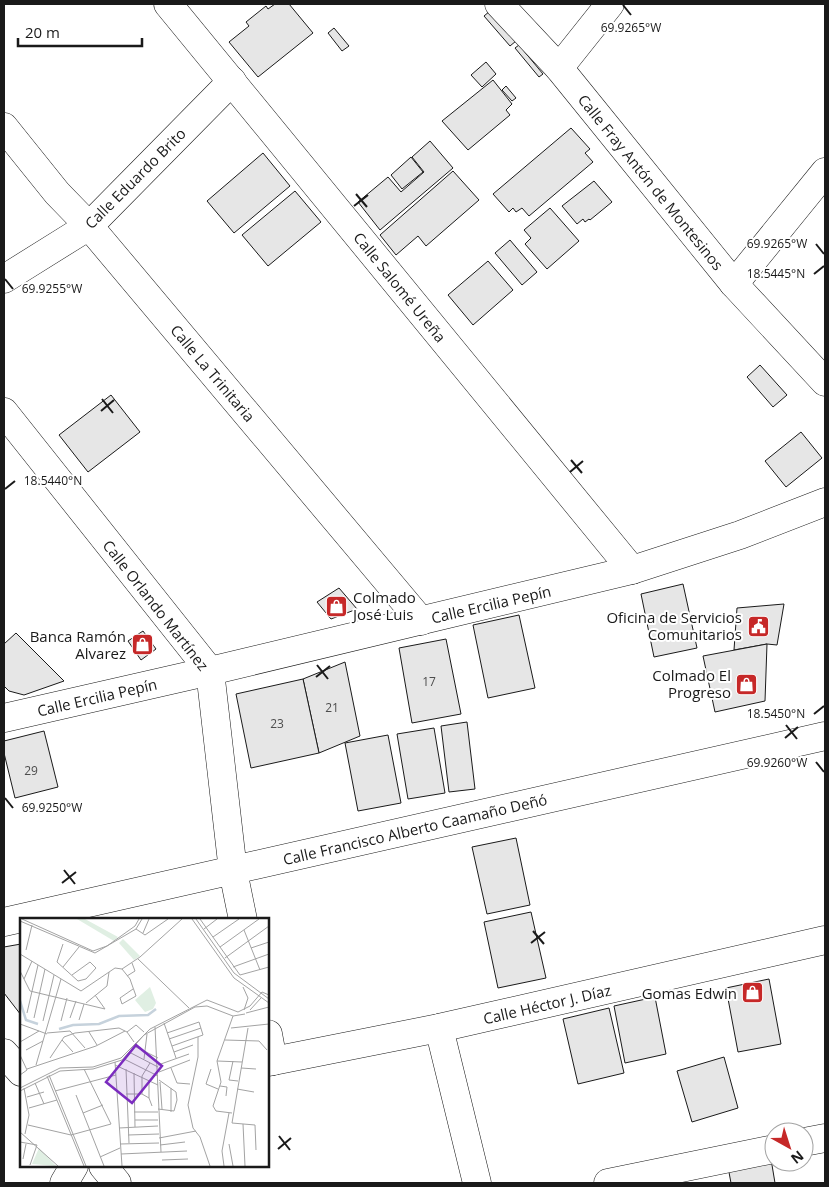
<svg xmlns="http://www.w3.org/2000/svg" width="829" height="1187" font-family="'Open Sans',sans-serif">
<rect width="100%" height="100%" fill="#fff"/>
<g fill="#e6e6e6" stroke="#1a1a1a">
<path d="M275 4H289L313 33 258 77 229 42 249 26 246 22 266 6 268 9Z"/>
<path d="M490 11 516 41 510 46 484 16Z"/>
<path d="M334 28 349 46 342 51 328 33Z"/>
<path d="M519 45 543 74 539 77 515 48Z"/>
<path d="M486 62 496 74 482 87 471 75Z"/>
<path d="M493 80 512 104 506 110 510 115 468 150 442 121Z"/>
<path d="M506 86 516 98 512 101 502 90Z"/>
<path d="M571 128 590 149 585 153 593 162 529 216 522 208 516 212 513 208 509 212 493 194Z"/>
<path d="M430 141 453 168 380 230 358 202 388 177 401 192 424 172 412 157Z"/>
<path d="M263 153 290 186 234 233 207 201Z"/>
<path d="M411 157 423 172 402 189 391 175Z"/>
<path d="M453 171 479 200 426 246 418 236 396 255 380 235Z"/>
<path d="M594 181 612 202 590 220 589 219 585 222 583 219 577 224 562 206Z"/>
<path d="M295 191 321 222 268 266 242 235Z"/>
<path d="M550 208 579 241 547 269 525 244 531 238 524 230Z"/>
<path d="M510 240 537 272 522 285 495 253Z"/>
<path d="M488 261 513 290 473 325 448 295Z"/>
<path d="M760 365 787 395 773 407 747 377Z"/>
<path d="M111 395 140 432 88 472 59 435Z"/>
<path d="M801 432 822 458 786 487 765 461Z"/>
<path d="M683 584 697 648 654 657 641 594Z"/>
<path d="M339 588 357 609 331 619 317 602Z"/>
<path d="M784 604 777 645 767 644 734 650 737 608Z"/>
<path d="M519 615 535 688 488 698 473 625Z"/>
<path d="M143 631 156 649 141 660 128 641Z"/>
<path d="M16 633 64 681 24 695 9 691 4 686V644Z"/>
<path d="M446 639 461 714 412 723 399 648Z"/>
<path d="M767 644 765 701 715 712 703 656Z"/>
<path d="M345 662 360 736 319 753 303 679Z"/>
<path d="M303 679 319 753 251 768 236 694Z"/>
<path d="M467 722 475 789 449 792 441 726Z"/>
<path d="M434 728 445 793 408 799 397 734Z"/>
<path d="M44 731 58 787 15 798 4 753V741Z"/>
<path d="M388 735 401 803 358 811 345 743Z"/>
<path d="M516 838 530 905 487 914 472 847Z"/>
<path d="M531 912 546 978 498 988 484 922Z"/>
<path d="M21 944V1015L4 993V947Z"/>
<path d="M769 979 781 1044 738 1052 726 988Z"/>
<path d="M655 997 666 1054 625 1063 614 1006Z"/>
<path d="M609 1008 624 1073 578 1084 563 1019Z"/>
<path d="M724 1057 738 1108 692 1122 677 1071Z"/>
<path d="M771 1159 775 1183H731L728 1167Z"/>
</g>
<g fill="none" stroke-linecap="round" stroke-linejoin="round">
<defs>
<g id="minor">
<path d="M168 4 632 570"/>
<path d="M499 4 559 68 734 284 825 382"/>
<path d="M559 68 610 4"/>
<path d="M4 127 57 193 89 226 421 621"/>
<path d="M4 279 89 226 232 81"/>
<path d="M734 284 825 172"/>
<path d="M4 412 210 671 233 871 243 920"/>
<path d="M4 718 210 671 632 570 740 535 825 502"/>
<path d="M4 922 825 736"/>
<path d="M439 1028 477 1183"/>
<path d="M268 1034 273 1061"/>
<path d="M4 1053 21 1072"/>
<path d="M268 1062 439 1028 825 940"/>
<path d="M804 1142 825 1138"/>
<path d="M103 1166 117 1183"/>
<path d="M64 1183 74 1166"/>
<path d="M608 1183 774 1149"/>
</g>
</defs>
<use href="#minor" stroke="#1a1a1a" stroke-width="29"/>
<use href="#minor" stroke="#fff" stroke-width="28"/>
</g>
<path fill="none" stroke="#1a1a1a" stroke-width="2" d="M623 5 631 15M356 194 367 207M354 206 368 195M816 244 824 254M814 274 824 266M5 279 13 289M102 399 113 413M101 411 114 400M571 460 582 473M570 472 583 461M5 489 15 481M317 665 328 679M316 677 330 666M814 714 824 706M786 725 797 739M785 738 798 727M816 762 824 772M5 798 13 808M64 870 75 884M62 883 76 872M533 931 544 944M531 943 545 932M279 1136 290 1150M278 1149 291 1138"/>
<defs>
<symbol id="shop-square" viewBox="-11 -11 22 22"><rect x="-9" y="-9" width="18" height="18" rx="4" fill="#c62828" stroke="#fff"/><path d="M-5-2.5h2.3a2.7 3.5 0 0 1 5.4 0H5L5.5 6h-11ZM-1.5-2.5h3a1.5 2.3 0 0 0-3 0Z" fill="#fff"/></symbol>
<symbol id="civic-square" viewBox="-11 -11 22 22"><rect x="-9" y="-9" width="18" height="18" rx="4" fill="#c62828" stroke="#fff"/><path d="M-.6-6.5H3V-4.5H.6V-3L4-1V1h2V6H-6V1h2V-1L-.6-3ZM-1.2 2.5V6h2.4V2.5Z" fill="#fff"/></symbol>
</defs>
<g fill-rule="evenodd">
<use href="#shop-square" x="324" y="594" width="25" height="25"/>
<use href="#civic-square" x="746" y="614" width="25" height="25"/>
<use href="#shop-square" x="130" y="632" width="25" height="25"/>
<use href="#shop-square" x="734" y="672" width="25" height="25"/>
<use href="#shop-square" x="740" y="980" width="25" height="25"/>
</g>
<g text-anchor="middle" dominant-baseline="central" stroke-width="4" stroke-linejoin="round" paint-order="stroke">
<g font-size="12" fill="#4d4d4d">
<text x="429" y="681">17</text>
<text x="332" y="707">21</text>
<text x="277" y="723">23</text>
<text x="31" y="770">29</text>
</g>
<g font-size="15" fill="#1a1a1a" stroke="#fff">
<text transform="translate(135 178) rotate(-45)">Calle Eduardo Brito</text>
<text transform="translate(651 182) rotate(51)">Calle Fray Antón de Montesinos</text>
<text transform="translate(400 287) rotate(51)">Calle Salomé Ureña</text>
<text transform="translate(213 373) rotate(50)">Calle La Trinitaria</text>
<text transform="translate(491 604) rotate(-13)">Calle Ercilia Pepín</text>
<text transform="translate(156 605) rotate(52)">Calle Orlando Martínez</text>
<text transform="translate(97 697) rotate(-13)">Calle Ercilia Pepín</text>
<text transform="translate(415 829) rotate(-13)">Calle Francisco Alberto Caamaño Deñó</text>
<text transform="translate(547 1004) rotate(-13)">Calle Héctor J. Díaz</text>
</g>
<g font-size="15" fill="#1a1a1a" stroke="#fff" text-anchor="end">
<text x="353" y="597" text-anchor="start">Colmado<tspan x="353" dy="17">José Luis</tspan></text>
<text x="742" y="617">Oficina de Servicios<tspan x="742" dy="17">Comunitarios</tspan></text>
<text x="126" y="636">Banca Ramón<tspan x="126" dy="17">Alvarez</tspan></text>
<text x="731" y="675">Colmado El<tspan x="731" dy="17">Progreso</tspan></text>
<text x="737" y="993">Gomas Edwin</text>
</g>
</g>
<g transform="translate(20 918)">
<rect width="249" height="249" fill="#fff"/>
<path d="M19 230 36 248 12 246Z" fill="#e0efe3"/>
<path d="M57 1H65L98 19 94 23ZM103 21 120 38 114 42 99 25ZM130 69 136 85 133 91 125 94 115 82Z" fill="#e0efe3"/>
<path fill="none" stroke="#c6d2dc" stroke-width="2.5" d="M0 83 6 102 18 106M39 111 53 107 79 106 99 98 128 97 136 91"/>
<path fill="none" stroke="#a3a3a3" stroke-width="1" d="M2 1 73 33 87 28 115 8 119 1M172 1 214 60 249 85M176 1 214 55 249 81M180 1 220 57 249 49M0 3 75 35 116 11 122 1M116 11 125 17 148 1M184 11 197 1M224 12 240 52M123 15 129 1M193 19 219 1M43 26 37 44 58 63 66 61 76 50 70 44 52 57M200 29 239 1M231 30 249 24M6 32 12 7M0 36 61 73 95 50 102 51 110 61 111 64 116 78 102 86 100 80 113 71M205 40 249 8M118 41 169 90M43 49 59 29M213 49 249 36M102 51 120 39 162 1M0 53 10 73 85 91 75 77M107 58 115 53 112 45M4 61 12 43M223 69 228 80 224 92M66 85 87 68 89 54M230 92 241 80M7 95 18 47M226 95 249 89M14 100 25 51M50 100 56 83M59 102 64 86M23 103 34 57M41 103 47 80M144 105 156 140M0 106 19 113M135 109 141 234M211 110 249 106M69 114 77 127M107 114 116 107 124 114M27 115 50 113 65 130M147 115 179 104 183 117 152 128M178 119V139L168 187 173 210 180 219 190 248M149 121 181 110M42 122 53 134M205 122 239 123 247 132M0 124 19 113 27 116M114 128 138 140M6 132 23 123M109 134 138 149M154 134 173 127M0 137 7 152 0 157M30 140 44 119 55 115 99 110 107 114 114 124M104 141 138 158M124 141 127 116M197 143 222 144M213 143 209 162 218 163M95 144 102 248M16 147 41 61M95 147 138 167M138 147 169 136M151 150 157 165 170 166M221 150 236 151M7 151 76 128 105 113M106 151 109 225M191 151 186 166 198 171M139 154 170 142M114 155 115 209M29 157 66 248M27 158 64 248M140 164 142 191M15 165 24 186M200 168 207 169 206 178M0 170 40 150 73 149 101 140 130 111 187 82 218 94 230 88 242 74 249 77M4 170 9 197 5 216M151 170V194M217 171 234 174M0 173 40 153 73 151 102 142 124 117 175 89 187 88 213 98 225 96M35 173 96 157M106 176H122L129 180 132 188M122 176V158L130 145M56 177 84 248M7 179 24 174M129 180V162M9 190 37 182M138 191 154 193 157 182 156 174 139 162M114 194H138M63 195 83 187M212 195 196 193 193 188 201 164 197 143 213 98M115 202H138M212 205 228 110M212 205 235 207 236 232M223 206 225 248M8 207 51 217 91 206 64 151M99 210 138 208M0 214 38 248M108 217 139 216M139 220 176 213M0 224 17 227 10 247M100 226 139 225M209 226 213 248M140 227 165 224M101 236 167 233M80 239 100 230M3 241 6 226M142 242 168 241M204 248 202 233 209 195"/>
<path fill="#7b2cbf" fill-opacity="0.15" stroke="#7b2cbf" stroke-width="2.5" d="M116 127 142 148 112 185 86 164Z"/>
<rect width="249" height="249" fill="none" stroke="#1a1a1a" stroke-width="2.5"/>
</g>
<g font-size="12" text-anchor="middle" fill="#1a1a1a" stroke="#fff" stroke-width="4" stroke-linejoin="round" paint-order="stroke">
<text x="631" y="32">69.9265°W</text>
<text x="777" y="248">69.9265°W</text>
<text x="776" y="278">18.5445°N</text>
<text x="52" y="293">69.9255°W</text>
<text x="53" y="485">18.5440°N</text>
<text x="776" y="718">18.5450°N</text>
<text x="777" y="767">69.9260°W</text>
<text x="52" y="812">69.9250°W</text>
</g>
<rect width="829" height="1187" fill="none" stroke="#1a1a1a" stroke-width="10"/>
<g transform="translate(789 1147) rotate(141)"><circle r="24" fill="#ffffff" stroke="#a3a3a3"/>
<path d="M0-4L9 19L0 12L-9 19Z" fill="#c62828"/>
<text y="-8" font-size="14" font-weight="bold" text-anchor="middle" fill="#1a1a1a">N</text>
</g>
<path d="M18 38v8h124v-8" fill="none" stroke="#1a1a1a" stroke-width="2.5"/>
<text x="25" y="38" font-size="15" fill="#1a1a1a" stroke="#ffffff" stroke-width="4" paint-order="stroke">20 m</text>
</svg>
